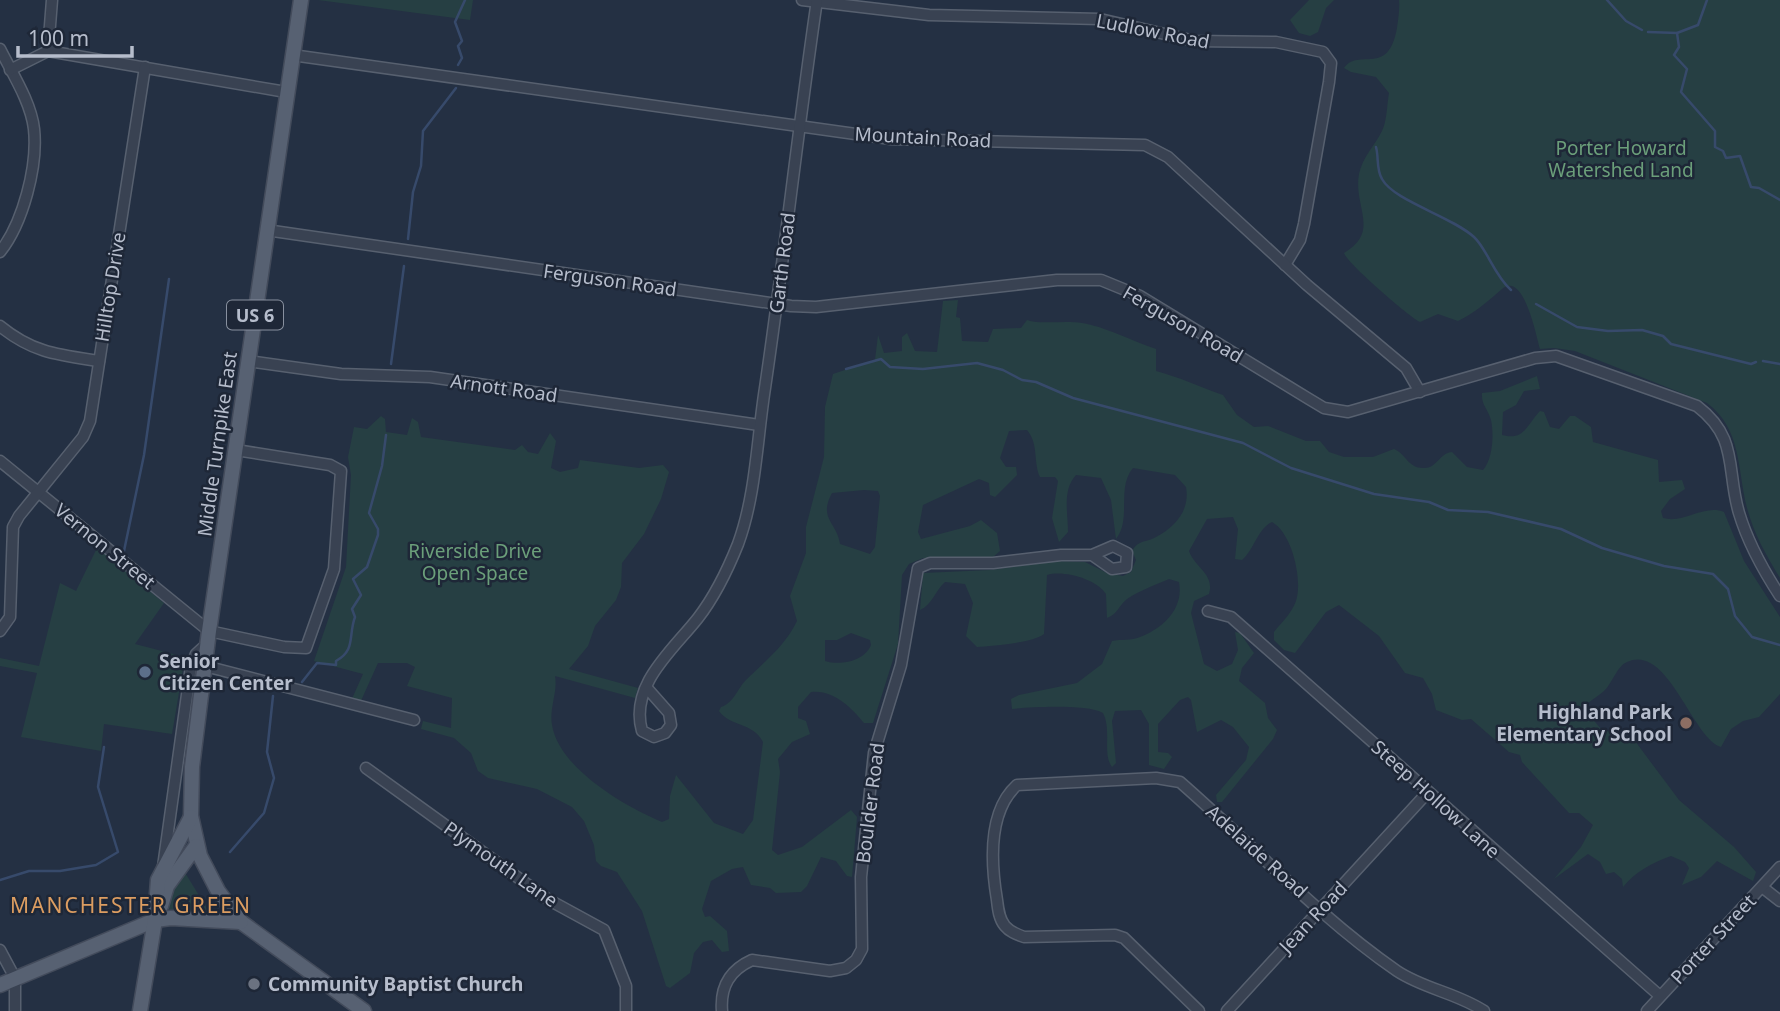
<svg xmlns="http://www.w3.org/2000/svg" width="1780" height="1011" font-family="'Noto Sans',sans-serif">
<rect width="100%" height="100%" fill="#243043"/>
<g fill="#263f43" fill-rule="evenodd">
<path d="M318 0H473L470 20Z"/>
<path d="M1309 0H1334L1326 8 1318 32 1310 36 1299 33 1290 20Z"/>
<path d="M1399 0H1780V578C1766 555 1754 534 1747 508 1737 469 1742 429 1707 403L1575 351 1554 348 1540 349C1536 336 1524 271 1502 289 1488 301 1475 313 1458 321L1438 314 1420 322C1408 316 1347 263 1344 253 1381 231 1353 207 1359 174 1362 158 1375 145 1382 131 1387 121 1387 104 1389 93L1376 77 1351 72 1344 68C1359 47 1388 78 1397 28 1398 19 1400 10 1399 0Z"/>
<path d="M958 300 956 317 960 318 962 341 988 342 993 329 1021 328 1027 320C1041 325 1064 320 1082 323 1103 326 1135 342 1156 349V371C1179 377 1200 387 1223 395L1237 415 1254 427 1268 426 1306 441H1320L1329 452 1344 457H1373L1394 449C1406 454 1408 468 1423 468 1437 469 1439 453 1452 452L1467 467 1483 470C1493 459 1494 434 1491 420 1488 409 1481 405 1482 393L1500 391 1537 376 1540 389 1524 391 1516 405 1503 412 1502 435C1524 441 1526 426 1540 411L1544 412 1550 427 1559 429 1570 416H1575L1591 427 1593 442 1658 460 1659 482 1682 480 1685 489 1670 499 1661 511 1663 518C1684 524 1704 504 1724 512L1744 561 1780 617V694L1759 717 1743 721 1731 729 1721 747C1692 738 1668 643 1627 662 1617 666 1612 684 1604 691 1597 697 1589 701 1583 708L1602 730 1623 734 1635 741 1679 800 1734 847 1756 872 1753 881 1717 861 1701 877 1682 885 1689 868 1685 862 1671 856C1653 862 1634 873 1623 887L1622 879 1614 872 1606 874 1600 862 1588 854 1554 879 1581 847 1593 825 1579 813H1569L1522 762 1520 755 1509 752 1471 719 1462 720 1436 710 1432 694 1423 678 1405 673 1379 636 1339 605 1326 612 1295 653 1284 650 1274 640V632C1282 622 1291 614 1296 601 1303 580 1292 533 1272 522 1258 528 1254 550 1242 560L1235 559 1238 529 1233 517 1207 519 1189 551C1195 568 1215 574 1209 594L1194 601 1191 613 1204 664 1217 671 1232 664 1238 650 1235 632 1240 633 1254 653 1242 668 1239 681 1265 703 1268 718 1277 730 1273 739 1222 802H1217L1216 795 1246 760 1249 747 1233 727 1221 720 1197 732 1191 700 1188 697 1180 700 1158 724V752L1168 753 1172 757 1164 769 1149 765V724L1141 710 1115 711 1112 721 1116 763 1112 767C1102 754 1112 730 1103 713 1087 704 1031 707 1012 709L1011 699 1019 695 1077 683 1102 664 1112 641C1121 639 1131 641 1140 637 1163 628 1184 609 1179 582L1169 579C1155 585 1139 591 1127 599 1119 605 1118 614 1107 618L1106 594C1096 579 1064 570 1047 575L1044 634C1033 643 992 646 977 647L966 636 973 603 965 584 945 582C935 591 932 605 920 610L923 573 990 570 1057 561 1085 562 1107 573 1123 576 1131 572 1136 560 1132 551C1139 539 1146 543 1156 537 1177 526 1190 509 1186 487L1175 475 1133 468C1116 488 1132 519 1116 539L1111 500 1101 478 1076 475C1062 490 1068 513 1068 532L1059 542 1052 518 1058 481 1055 477H1040C1033 462 1039 444 1027 430L1009 431 1000 458 1006 467H1016L1017 475 995 497 990 495 989 483 979 479 923 505 918 532 921 539 970 526 981 520 997 533 1000 551 992 558H923L909 564 902 575 898 644 873 723H864C852 708 833 689 811 692L798 707V718L806 721 810 734 792 742 778 759 780 772 772 850 778 855 802 847 851 810 857 817 852 877 847 876 836 861 821 857 807 886 801 892 776 893 770 888 751 885 743 867 732 869 711 881 702 909 705 917 710 916 727 931 729 951 722 952 712 940 703 942 694 953 690 973 670 988 666 986 642 911 617 872 601 866 596 861 594 845 584 821 572 807 537 789 488 778 478 771 471 753 454 738 421 729 423 721 451 728 452 698 407 686 415 667 407 663H378L360 703 351 701 363 674 314 661 346 567 351 475 348 457 354 427 367 429 381 416 385 419 386 432 407 435 412 418 418 422 421 437 515 450 522 445 528 452 538 454 550 433 556 441 551 468 560 472 578 468 580 460 639 468 663 465 669 472 661 499 644 534 622 563 621 587 616 600 595 626 588 646 569 669 638 688 635 698 555 676C558 692 549 708 552 725 559 768 624 806 662 822L669 819 670 796 676 775 714 823 743 834 753 820 763 742C753 722 730 727 719 711L721 707C734 703 737 689 746 680 766 660 785 646 797 621L790 596 806 553V527L824 457 825 407 833 374 875 360 878 335 884 353 902 351V337L907 333 915 351 937 352 943 301ZM864 490 878 491 880 496 875 547 870 554 840 544C837 522 818 519 832 493ZM851 633 870 640 871 645C865 661 840 666 825 661V640H837Z"/>
<path d="M97 548 164 603 135 644 185 657 172 734 104 724 101 751 21 737 37 673 0 666V658L39 666 60 583 76 591Z"/>
<path d="M184 871 211 915 169 909 172 890Z"/>
</g>
<g fill="none" stroke-linecap="round" stroke-linejoin="round">
<g stroke="#374a6b" stroke-width="2.5">
<path d="M1607 0 1626 21 1642 30"/>
<path d="M1648 32 1677 33 1679 47 1674 55 1687 69 1681 92 1715 131V147L1723 151 1726 158 1740 156 1751 187 1759 188 1780 200"/>
<path d="M1677 33 1698 25 1707 0"/>
<path d="M458 65 462 58 458 46 462 41 455 22 465 0"/>
<path d="M1376 147C1379 158 1376 169 1382 179 1394 201 1451 216 1474 237 1487 249 1494 275 1511 290"/>
<path d="M408 239 413 192 421 166 423 131 456 88"/>
<path d="M1536 304 1577 327 1608 331 1642 330 1663 336 1671 344 1751 364 1756 362"/>
<path d="M1763 361 1780 364"/>
<path d="M391 364 404 266"/>
<path d="M846 369 881 359 890 367 923 369 977 363 1003 370 1022 380 1036 382 1073 398 1243 443 1291 468 1374 494 1429 502 1448 510 1488 512 1561 529 1602 548 1664 566 1713 574 1728 589 1735 616 1752 637 1780 645"/>
<path d="M124 551 144 455 169 279"/>
<path d="M302 682 317 663 336 665V661C356 650 348 636 355 617L352 609 361 595 353 579 367 567 378 535V529L369 513 382 466 386 435"/>
<path d="M230 852 264 813 274 778 267 752 273 696"/>
<path d="M0 880 29 871H60L96 865 118 852 98 787 104 747"/>
</g>
<defs>
<g id="minor">
<path d="M802 0 929 15 1100 19 1195 41 1276 42 1323 52 1331 63 1329 82 1304 224 1300 240 1285 265"/>
<path d="M0 49C12 73 31 102 34 129 38 166 23 223 0 252"/>
<path d="M48 51 52 0"/>
<path d="M292 55 891 139 1145 145 1168 157 1307 285 1406 368 1420 392"/>
<path d="M10 70 48 51 286 92"/>
<path d="M266 230 791 306 816 307 1057 280H1101L1140 296 1309 399 1324 408 1348 412 1535 358 1556 356 1697 406C1739 438 1726 469 1739 513 1748 543 1763 570 1780 596"/>
<path d="M0 326C33 353 59 355 99 361"/>
<path d="M248 361 341 374 430 377 759 425"/>
<path d="M0 461 209 631 284 647 306 648 334 569 341 471 330 465 236 450"/>
<path d="M1208 611 1231 617 1256 639 1660 996"/>
<path d="M0 631 10 617 13 527 19 516 83 437 90 421 145 67"/>
<path d="M205 666 414 720"/>
<path d="M646 687 669 713 671 725 665 733 654 737 642 731C629 685 673 650 698 618 715 596 728 569 738 544 756 495 757 439 765 388 784 259 798 129 817 0"/>
<path d="M366 768 549 900 604 930 626 986V1011"/>
<path d="M163 867 191 666 196 654 208 643"/>
<path d="M1762 887 1780 901"/>
<path d="M0 950 15 978V1011"/>
<path d="M722 1011C720 986 730 970 752 960L830 971 846 968 856 960 862 949 861 877 874 753 901 665 918 568 930 563H993L1061 555H1092L1113 546 1127 553 1126 567 1112 569 1092 555"/>
<path d="M1199 1011 1124 938 1115 935 1024 937C1016 934 1010 932 1005 926 999 919 998 909 997 900 991 864 987 812 1017 785L1156 778 1180 782C1251 844 1320 918 1397 971 1424 989 1457 993 1484 1011"/>
<path d="M1227 1011 1428 792"/>
<path d="M1647 1011 1780 867"/>
</g>
<g id="major">
<path d="M301 0 209 631 192 767 191 816 200 856 218 891 241 922 364 1011"/>
<path d="M161 906 167 886 196 846"/>
<path d="M0 985 155 920 171 918 241 922"/>
<path d="M140 1011 155 920 158 880 191 817"/>
</g>
</defs>
<use href="#minor" stroke="#57606f" stroke-width="13"/>
<use href="#major" stroke="#434b5b" stroke-width="17"/>
<use href="#minor" stroke="#394252" stroke-width="10"/>
<use href="#major" stroke="#576172" stroke-width="14"/>
</g>
<circle fill="#5c6f8a" stroke="#1e2737" stroke-width="2.5" cx="145" cy="672" r="7"/>
<circle fill="#8d6e63" stroke="#1e2737" stroke-width="2.5" cx="1686" cy="723" r="7"/>
<circle fill="#6b7280" stroke="#1e2737" stroke-width="2.5" cx="254" cy="984" r="7"/>
<g text-anchor="middle" dominant-baseline="central" stroke-width="5" stroke-linejoin="round" paint-order="stroke">
<rect fill="#1e2737" stroke="#88909f" stroke-width="2" x="227" y="300.5" width="56" height="29" rx="5"/>
<g font-size="18" font-weight="bold" fill="#b6bdcc">
<text x="255" y="315">US 6</text>
</g>
<g font-size="19" fill="#b6bdcc" stroke="#1e2737">
<text transform="translate(1153 31) rotate(11)">Ludlow Road</text>
<text transform="translate(923 137) rotate(3)">Mountain Road</text>
<text transform="translate(782 263) rotate(-83)">Garth Road</text>
<text transform="translate(610 280) rotate(8)">Ferguson Road</text>
<text transform="translate(110 287) rotate(-81)">Hilltop Drive</text>
<text transform="translate(1183 324) rotate(30)">Ferguson Road</text>
<text transform="translate(504 388) rotate(8)">Arnott Road</text>
<text transform="translate(217 444) rotate(-82)">Middle Turnpike East</text>
<text transform="translate(105 546) rotate(39)">Vernon Street</text>
<text transform="translate(1436 799) rotate(42)">Steep Hollow Lane</text>
<text transform="translate(870 803) rotate(-83)">Boulder Road</text>
<text transform="translate(1257 851) rotate(42)">Adelaide Road</text>
<text transform="translate(501 864) rotate(35)">Plymouth Lane</text>
<text transform="translate(1313 917) rotate(-47)">Jean Road</text>
<text transform="translate(1713 939) rotate(-47)">Porter Street</text>
</g>
<g font-size="19" fill="#6b9f7a" stroke="#1e2737">
<text x="1621" y="148">Porter Howard<tspan x="1621" dy="22">Watershed Land</tspan></text>
<text x="475" y="551">Riverside Drive<tspan x="475" dy="22">Open Space</tspan></text>
</g>
<g font-size="19" font-weight="bold" fill="#b6bdcc" stroke="#1e2737" text-anchor="start">
<text x="159" y="661">Senior<tspan x="159" dy="22">Citizen Center</tspan></text>
<text x="1672" y="712" text-anchor="end">Highland Park<tspan x="1672" dy="22">Elementary School</tspan></text>
<text x="268" y="984">Community Baptist Church</text>
</g>
<g font-size="21" letter-spacing="2" fill="#dc9d61" stroke="#1e2737">
<text x="131" y="905">MANCHESTER GREEN</text>
</g>
</g>
<path d="M18 46v10h114v-10" fill="none" stroke="#b6bdcc" stroke-width="3.5"/>
<text x="28" y="46" font-size="21" fill="#b6bdcc" stroke="#1e2737" stroke-width="5" paint-order="stroke">100 m</text>
</svg>
